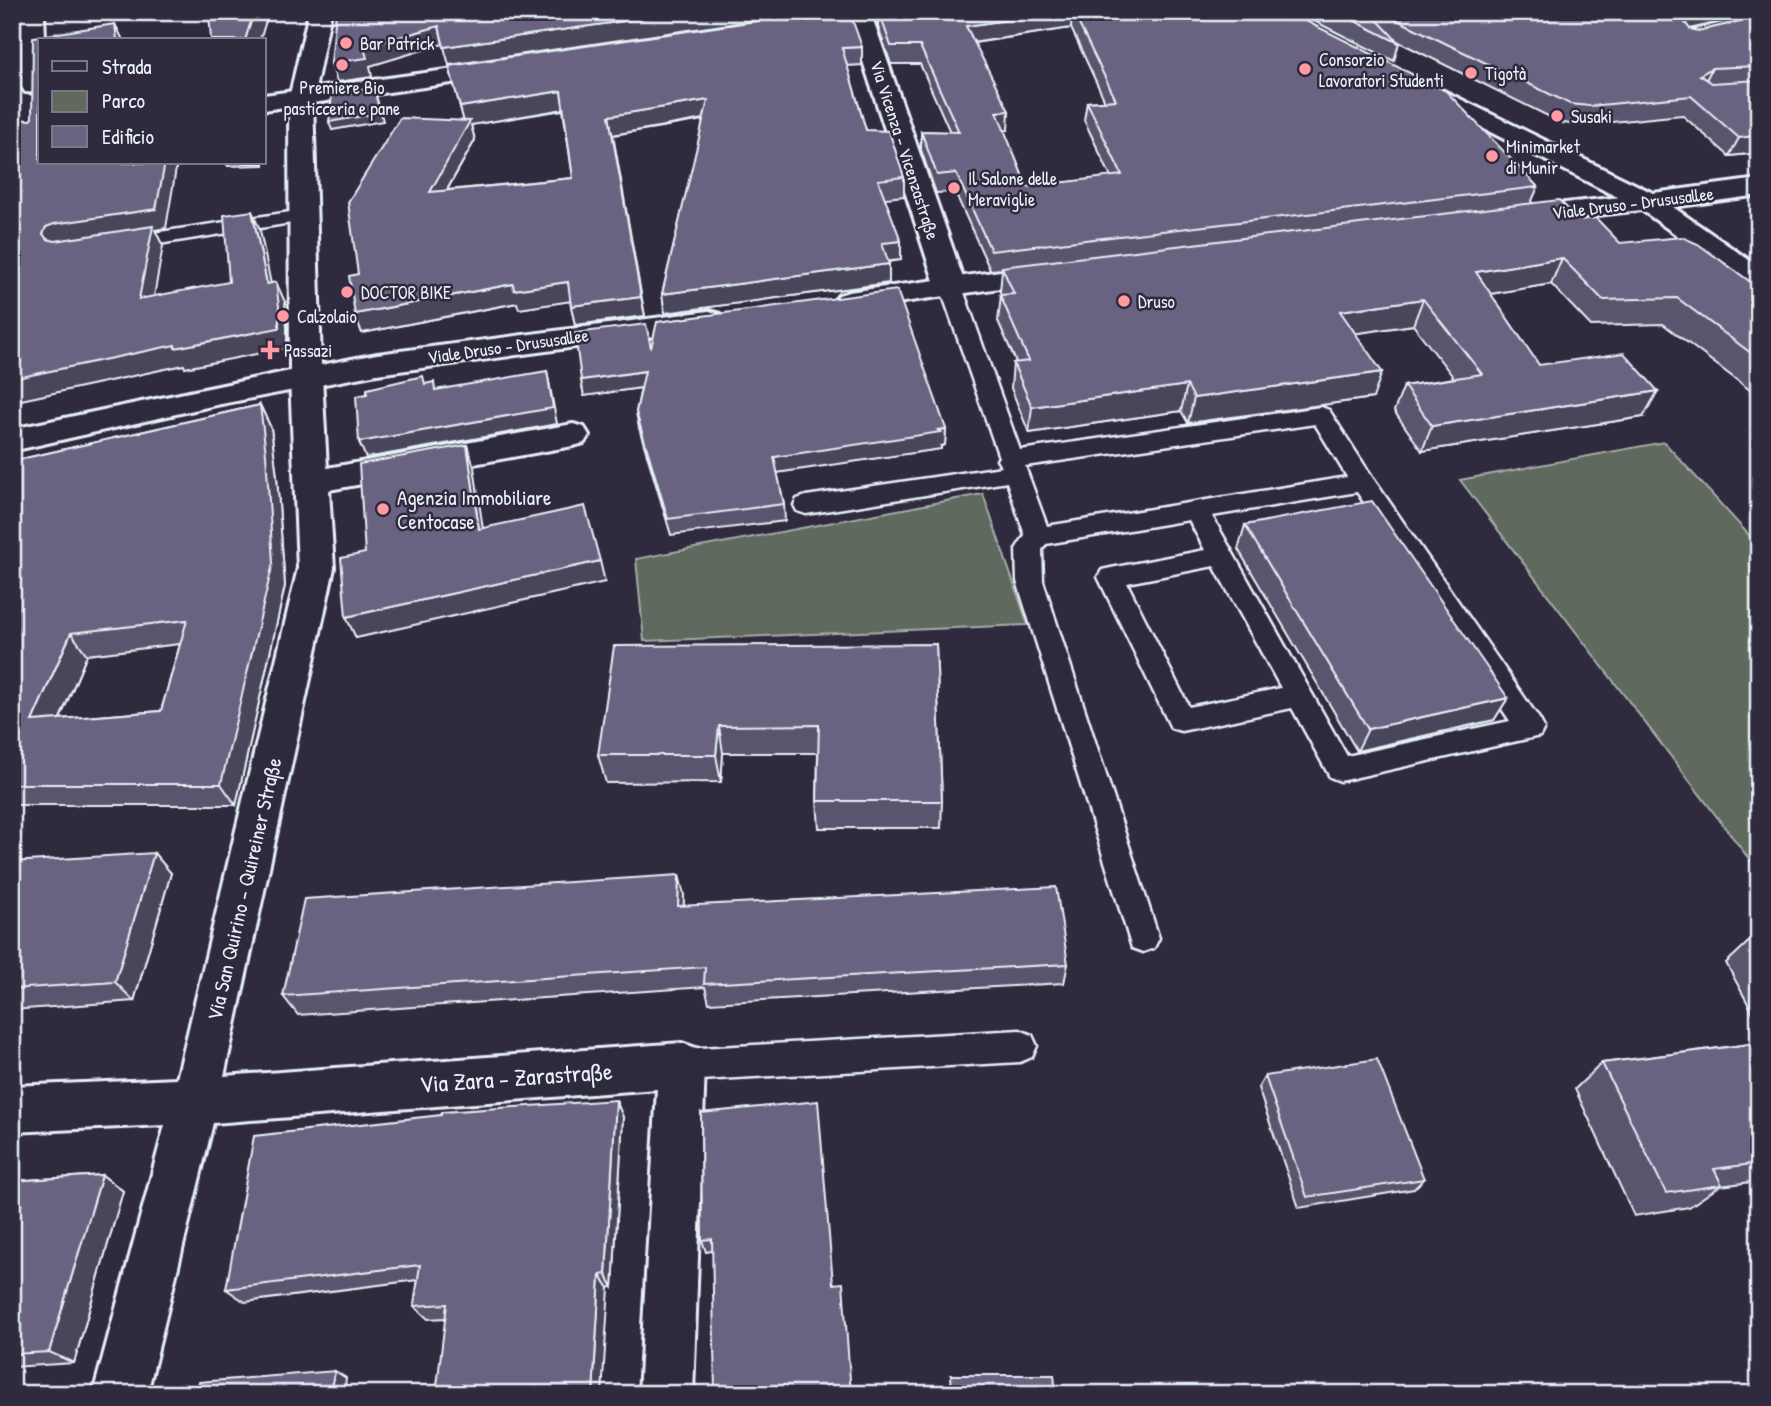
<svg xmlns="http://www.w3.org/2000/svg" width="1771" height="1406" font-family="'Patrick Hand',sans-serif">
<rect width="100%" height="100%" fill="#2f2a3d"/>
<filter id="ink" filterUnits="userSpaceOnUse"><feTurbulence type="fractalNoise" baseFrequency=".0143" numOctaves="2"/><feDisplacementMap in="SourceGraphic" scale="14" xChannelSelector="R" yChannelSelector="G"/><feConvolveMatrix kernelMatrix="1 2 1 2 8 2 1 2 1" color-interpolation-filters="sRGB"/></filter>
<g filter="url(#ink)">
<g fill="#61695d" stroke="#a4adaa" stroke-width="2">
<path d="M1664 442 1759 546V872L1460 480Z"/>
<path d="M983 494 1028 625 644 641 636 559Z"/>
</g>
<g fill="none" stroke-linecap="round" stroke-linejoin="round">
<defs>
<g id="lane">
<path d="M303 210 310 212 313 216 310 220 121 250 114 248 111 244 114 240 121 238Z"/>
<path d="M951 281 958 283 962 287 1020 450 1321 407 1329 410 1372 477 1540 720 1544 728 1540 736 1340 781 1330 777 1292 708 1181 731 1171 728 1098 577 1102 570 1111 568 1205 550 1189 520 1046 544 1042 550 1043 581 1159 938 1154 948 1143 952 1132 948 1017 581 1016 549 1025 535 1007 482 806 514 797 511 794 505 797 499 806 496 1002 467 997 460 999 457 940 287 944 283ZM1315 424 1347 477 1047 526 1025 466ZM1357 492 1510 721 1347 756 1212 516ZM1214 566 1281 688 1189 707 1127 583Z"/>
<path d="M1020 1030 1032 1035 1037 1046 1032 1057 1020 1062 682 1081 670 1076 665 1065 670 1054 682 1049Z"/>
</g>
<g id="street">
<path d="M22 12H44L45 40H40V93L25 92 22 87Z"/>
<path d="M836 12H892L889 17 873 20 966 287 961 293 951 296 941 293 936 287 851 24 800 32 792 30 788 25 792 20Z"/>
<path d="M505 62 514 64 517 69 514 74 264 110V95Z"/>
<path d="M306 367 317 370 322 377 327 468 573 424 584 427 589 435 584 443 573 446 329 490 334 568 224 1076 682 1043 699 1049 705 1065 693 1394H639L657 1089 213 1123 147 1394H93L165 1125 12 1132V1086L177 1079 298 568 290 377 295 370Z"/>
</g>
<g id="secondary">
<path d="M309 12H331L313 99 321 365 377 354 709 311 720 314 724 320 720 326 709 329 377 374 216 405 12 451V429L290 371 289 99Z"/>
<path d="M1649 194 1659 196 1663 202 1659 208 1519 224 1509 222 1505 216 1509 210 1519 208Z"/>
<path d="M1052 264 1062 267 1066 273 1062 279 849 310 839 307 834 301 839 295 849 292Z"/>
</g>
<path id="primary" d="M1415 77 1653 193 1759 179V195L1673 207 1759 267V290L1749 287 1639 208 1406 89 1403 84 1406 79Z"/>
</defs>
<use href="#lane" stroke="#e8f1f8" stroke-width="5"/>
<use href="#street" stroke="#e8f1f8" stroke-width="6"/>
<use href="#secondary" stroke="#e8f1f8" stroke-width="6"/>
<use href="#primary" stroke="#e8f1f8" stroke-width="6"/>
<use href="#lane" fill="#2f2a3d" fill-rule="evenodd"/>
<use href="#street" fill="#2f2a3d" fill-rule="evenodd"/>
<use href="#secondary" fill="#2f2a3d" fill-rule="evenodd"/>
<use href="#primary" fill="#2f2a3d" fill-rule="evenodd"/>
</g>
<g fill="#5a546e" stroke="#e8f1f8" stroke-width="2" fill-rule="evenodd">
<path d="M878 12H1288L1538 187 1531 203 1579 220 1620 243 1759 288V397L1663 324 1591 326 1551 284 1490 294 1539 365 1643 417 1422 451 1394 411 1404 386 1454 378 1413 325 1355 333 1373 398 1188 423 1181 411 1029 433 1011 388 1013 363 1016 362 998 321 1001 295 1000 292 1002 269 990 270 955 192 936 193 921 150V131L950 132 920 64H891L878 27ZM1071 28 1105 101 1087 102 1084 120 1111 177 1027 187 1004 130H1008L974 43Z"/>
<path d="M1296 12H1759V14L1692 29 1699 31 1759 17V153L1729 156 1682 115 1582 125 1562 123 1397 41 1399 43 1394 61Z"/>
<path d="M862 47V65L847 66 866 130 904 177V196L885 198 901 260 888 262 889 283 665 313 662 294 704 120 613 135 645 316 575 325 570 301 519 309 517 303 362 333 355 314 358 274 464 121 449 66ZM563 110 573 178 447 190 475 140 471 125Z"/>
<path d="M226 163H264V165L228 166Z"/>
<path d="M651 348 946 429 945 445 941 446V449L777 472 784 504 785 521 671 535 639 428 636 412 641 388 584 396 581 380Z"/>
<path d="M260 405 271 428 277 477 285 586 236 805H12V461ZM180 644 161 711 60 719 87 655Z"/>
<path d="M1245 525 1508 698 1494 720 1357 751 1238 549Z"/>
<path d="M936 644 942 801 941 828H819L817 801 818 753H723L721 782 606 783 598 755Z"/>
<path d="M12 862 171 873 134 1001 12 1010Z"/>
<path d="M684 895 683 906 1068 964 1064 983 709 1003 705 987 298 1015 283 996Z"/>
<path d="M1757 934H1759V1024L1726 963Z"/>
<path d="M1759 1043V1181L1720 1186 1689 1207 1634 1216 1575 1089 1602 1063Z"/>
<path d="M1265 1076 1424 1179 1414 1189 1299 1208 1258 1088Z"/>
<path d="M701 1113 834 1283 851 1394 712 1251 706 1252 702 1240Z"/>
<path d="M623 1117 613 1287 445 1318 428 1319 414 1306 418 1280 245 1302 226 1289Z"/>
<path d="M102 1175 123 1191 74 1363 12 1367V1181Z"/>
</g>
<g fill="#4a455a" stroke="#e8f1f8" stroke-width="2">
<path d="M254 12H263L266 21 260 40H245Z"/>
<path d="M686 12H812L449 65 444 47Z"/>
<path d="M1061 12H1072L1071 28 965 44 966 26Z"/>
<path d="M1696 12H1759L1758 13 1681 31 1684 21 1690 14Z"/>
<path d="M115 24 123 40H117Z"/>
<path d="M439 26 443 44 370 66 372 77 337 82 331 63 364 47Z"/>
<path d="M12 46 19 59 18 131 12 120Z"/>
<path d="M1712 68 1703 86 1700 75Z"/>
<path d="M374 88 383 121 332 130 329 122Z"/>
<path d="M561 91 564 109 471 125 475 140 435 211 430 192 465 126 460 107Z"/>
<path d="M708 100 710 118 612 135 609 116Z"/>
<path d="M1009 111 1008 130 995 131 997 112Z"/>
<path d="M1759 135V153L1729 156 1739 138Z"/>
<path d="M165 163H177L166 228 155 230 163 246 150 319 54 254 43 234 46 227Z"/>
<path d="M252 211 260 230 275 304 267 284Z"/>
<path d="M901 241V260L882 262V243Z"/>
<path d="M1562 258 1551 284 1466 298 1476 272Z"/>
<path d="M889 264V283L665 313 662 294Z"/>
<path d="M276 282 285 302 287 327V348L185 368 184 365 12 402V379Z"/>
<path d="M568 282 572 301 519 309 517 303 362 333 355 314 513 284Z"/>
<path d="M641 297 645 316 575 325 571 306Z"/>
<path d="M1423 299 1413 325 1332 337 1340 311Z"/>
<path d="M547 371 557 424 366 458 359 442Z"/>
<path d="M645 371 648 387 584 396 581 380Z"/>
<path d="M1382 372 1373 398 1188 423 1194 398Z"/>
<path d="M1187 385 1181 411 1029 433 1032 407Z"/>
<path d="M1658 391 1643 417 1422 451 1432 426Z"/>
<path d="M260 405 271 428 277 477 285 586 236 805 221 784Z"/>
<path d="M946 429 945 445 941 446V449L776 473 774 457Z"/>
<path d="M467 445 474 467 486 550 479 529Z"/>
<path d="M600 561 605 582 356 638 346 617Z"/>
<path d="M71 633 87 655 50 742 32 721Z"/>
<path d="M1508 698 1494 720 1357 751 1368 729Z"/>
<path d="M719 726 723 753 721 782 716 755Z"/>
<path d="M154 853 171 873 134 1001 115 982Z"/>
<path d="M679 875 684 895 683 926 678 906Z"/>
<path d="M616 1100 623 1117 613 1287 606 1274Z"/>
<path d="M102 1175 123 1191 74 1363 49 1352Z"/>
<path d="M600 1275 609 1288 602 1394H593Z"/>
<path d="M335 1371 346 1378 344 1394H331Z"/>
</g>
<g fill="#696280" stroke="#e8f1f8" stroke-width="2" fill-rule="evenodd">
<path d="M209 12H254L245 40H211Z"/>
<path d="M336 12H686L444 47 439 26 364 47 367 58 331 63Z"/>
<path d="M819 12H835L837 15 850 13 862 47 842 48 866 130 889 131 904 177 878 180 901 241 882 243 889 264 662 294 708 100 609 116 641 297 571 306 568 282 514 290 513 284 355 314 349 276 358 274 348 202 400 118 470 121 430 192 573 178 561 91 460 107 449 66Z"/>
<path d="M879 12H1061L966 26 1009 111 997 112 1027 187 1122 175 1087 102 1116 100 1073 12H1288L1446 91 1538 187 991 251 956 173 937 175 921 131 959 132 920 46H891Z"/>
<path d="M1337 12H1370L1399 43Z"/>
<path d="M1381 12H1696L1690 14 1684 21 1690 29 1699 31 1759 17V66L1712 68 1700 75 1712 83 1759 80V135L1739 138 1691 96 1590 106 1570 104Z"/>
<path d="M115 24 117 40H40V163H165L156 209 54 224 46 227 43 234 47 239 55 241 153 226 139 299 229 282 224 215 252 211 267 284 276 282 279 307V328L175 348V345L12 379V117L14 119 30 120 32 118 33 37Z"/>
<path d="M374 88 380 113 329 122 332 94Z"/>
<path d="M1559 200 1579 220 1596 218 1620 243 1682 237 1698 244 1759 288V359L1677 298 1603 300 1562 258 1476 272 1539 365 1624 353 1658 391 1432 426 1404 386 1482 374 1423 299 1340 311 1382 372 1194 398 1187 385 1032 407 1013 363 1029 361 1000 295 1014 294 1002 267Z"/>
<path d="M897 290 946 429 938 430 941 432 774 457 784 504 668 519 636 412 645 371 581 380 575 333 646 324 651 348 657 322Z"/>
<path d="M547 371 553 408 359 442 356 396 367 394V389L423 376 425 384 434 382 435 390Z"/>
<path d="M260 405 266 454 273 563 221 784H12V461ZM187 620 161 711 32 721 71 633Z"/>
<path d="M467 445 479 529 585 506 600 561 346 617 341 558 365 553 359 464Z"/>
<path d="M1372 501 1508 698 1368 729 1245 525Z"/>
<path d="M936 644 942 801H817L819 725 719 726 716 755H598L614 646Z"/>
<path d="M154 853 115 982 12 989V862Z"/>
<path d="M679 875 678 906 1056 887 1068 964 704 984 705 967 283 996 304 899Z"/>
<path d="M1759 1043V1163L1714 1169 1722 1185 1666 1193 1602 1063Z"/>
<path d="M1377 1059 1424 1179 1307 1197 1265 1076Z"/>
<path d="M616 1100 606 1274 600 1275 593 1394H436L447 1304 414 1306 420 1265 226 1289 254 1136 441 1115 442 1112Z"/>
<path d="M818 1101 833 1284 843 1283 851 1394H715L712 1239 702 1240 701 1113Z"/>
<path d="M102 1175 49 1352 12 1354V1181Z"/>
<path d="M335 1371 331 1394H196L199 1382Z"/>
<path d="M951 1375H1054L1056 1394H952Z"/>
</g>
</g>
<g fill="#ff9aa2" stroke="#2f2a3d" stroke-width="2.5">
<circle cx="346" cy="43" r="7"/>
<circle cx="342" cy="65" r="7"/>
<circle cx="1305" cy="69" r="7"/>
<circle cx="1471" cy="73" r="7"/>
<circle cx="1557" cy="116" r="7"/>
<circle cx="1492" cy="156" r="7"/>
<circle cx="954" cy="188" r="7"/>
<circle cx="347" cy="292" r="7"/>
<circle cx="1124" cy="301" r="7"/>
<circle cx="283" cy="316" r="7"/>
<path d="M266.5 339.5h7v7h7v7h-7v7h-7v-7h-7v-7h7z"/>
<circle cx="383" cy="509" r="7"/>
</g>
<g text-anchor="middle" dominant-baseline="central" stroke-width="5" stroke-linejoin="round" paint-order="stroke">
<g font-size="18" fill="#e8f1f8" stroke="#2f2a3d" text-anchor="start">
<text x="360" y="43">Bar Patrick</text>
<text x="1319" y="59">Consorzio<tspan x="1319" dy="21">Lavoratori Studenti</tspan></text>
<text x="1485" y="73">Tigotà</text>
<text x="342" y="87" text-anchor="middle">Premiere Bio<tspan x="342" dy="21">pasticceria e pane</tspan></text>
<text x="1571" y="116">Susaki</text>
<text x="1506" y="146">Minimarket<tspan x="1506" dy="21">di Munir</tspan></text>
<text x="968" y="178">Il Salone delle<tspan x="968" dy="21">Meraviglie</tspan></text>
<text x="361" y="292">DOCTOR BIKE</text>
<text x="1138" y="301">Druso</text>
<text x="297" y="316">Calzolaio</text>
<text x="284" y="350">Passazi</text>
</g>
<g font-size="18" fill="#e8f1f8" stroke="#2f2a3d">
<text transform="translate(905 150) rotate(72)">Via Vicenza - Vicenzastraße</text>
<text transform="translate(1633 203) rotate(-7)">Viale Druso - Drususallee</text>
<text transform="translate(508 346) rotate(-8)">Viale Druso - Drususallee</text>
</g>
<g font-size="21" fill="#e8f1f8" stroke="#2f2a3d" text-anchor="start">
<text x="397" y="497">Agenzia Immobiliare<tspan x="397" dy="24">Centocase</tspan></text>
</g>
<g font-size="21" fill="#e8f1f8" stroke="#2f2a3d">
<text transform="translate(244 889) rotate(-77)">Via San Quirino - Quireiner Straße</text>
</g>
<g font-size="24" fill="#e8f1f8" stroke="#2f2a3d">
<text transform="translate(516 1077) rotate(-4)">Via Zara - Zarastraße</text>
</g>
</g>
<rect width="1771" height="1406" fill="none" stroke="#2f2a3d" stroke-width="42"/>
<rect x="21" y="21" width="1729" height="1364" fill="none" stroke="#e8f1f8" stroke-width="2.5" filter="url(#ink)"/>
<rect x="38" y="38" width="228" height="126" fill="#2f2a3d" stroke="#797a88" stroke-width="2"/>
<rect x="52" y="61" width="35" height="10" fill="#2f2a3d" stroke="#797a88" stroke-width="2"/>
<text x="102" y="74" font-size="21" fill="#e8f1f8">Strada</text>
<rect x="52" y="91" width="35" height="21" fill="#61695d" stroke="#797a88" stroke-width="2"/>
<text x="102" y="108" font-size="21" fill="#e8f1f8">Parco</text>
<rect x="52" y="126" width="35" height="21" fill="#696280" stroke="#797a88" stroke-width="2"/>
<text x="102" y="144" font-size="21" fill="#e8f1f8">Edificio</text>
</svg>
